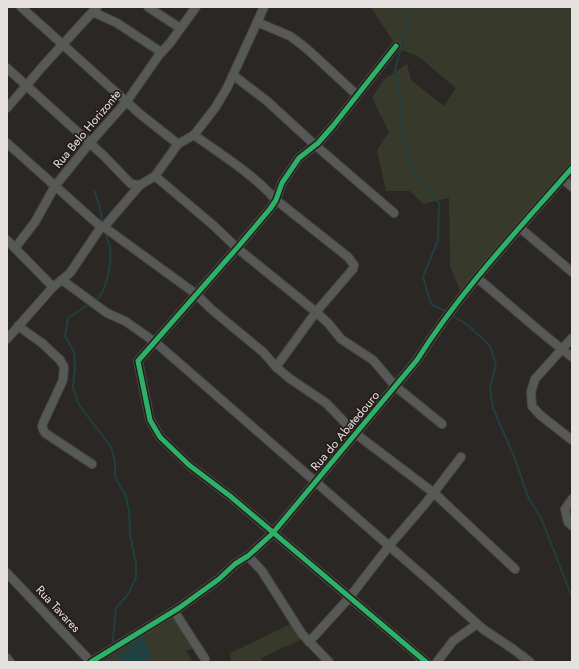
<svg xmlns="http://www.w3.org/2000/svg" width="579" height="669" font-family="Jost,sans-serif">
<rect width="100%" height="100%" fill="#2b2725"/>
<g fill="#373a2b">
<path d="M371 7H572V175L565 169 462 295 450 266 449 198 423 204 410 191H386L377 150 389 132 372 98 383 80 407 64 411 80 444 106 456 88 418 56 398 49Z"/>
<path d="M175 615 195 648 186 651 193 662H102Z"/>
<path d="M291 624 300 640 261 658 263 662H231L230 653Z"/>
</g>
<path fill="#1f4040" d="M143 636 150 654V662H117C121 653 134 641 143 636Z"/>
<g fill="none" stroke-linecap="round" stroke-linejoin="round">
<g stroke="#1f4040" stroke-width="2">
<path d="M410 7 403 41 395 69 400 98 402 132 409 165 439 203 438 240 423 277 431 304 447 312"/>
<path d="M94 190 99 204 103 224"/>
<path d="M95 301C107 293 112 261 110 247 109 242 106 237 105 232"/>
<path d="M91 303 68 318 65 336 74 352 75 368 73 388 79 405 111 447 115 462V477L126 496 129 512 130 534 136 564V577L129 593 116 608 113 640 116 645"/>
<path d="M451 315 468 325 490 346 496 365 490 388 493 408 515 459 528 497 541 518 572 597"/>
<path d="M116 652 121 662"/>
</g>
<defs>
<g id="minor">
<path d="M21 7 140 114 178 144"/>
<path d="M148 7 180 28"/>
<path d="M93 12 117 23 161 52"/>
<path d="M257 22 290 36 306 48 357 95"/>
<path d="M396 46 333 126 318 143 299 158 282 183 276 200 270 209 237 248 138 361 150 420 160 437 189 465 230 496 426 662"/>
<path d="M7 68 104 156 131 184 140 185"/>
<path d="M233 75 267 101 315 145 394 213"/>
<path d="M7 108 43 66 97 7"/>
<path d="M194 135C222 155 253 174 276 200L348 257 354 265 353 269 316 312 276 367"/>
<path d="M7 143 101 227"/>
<path d="M155 176 213 225 237 248 316 312 328 323 341 339 373 360 395 386 442 424"/>
<path d="M563 179 572 187"/>
<path d="M104 227 196 294 211 309 263 352 276 367 289 378 326 403 356 434 434 493 515 569"/>
<path d="M520 228 572 272"/>
<path d="M7 240 53 287"/>
<path d="M15 248 35 222 55 186 89 144 127 101 159 55 170 43 196 7"/>
<path d="M477 278C509 304 539 332 572 357"/>
<path d="M62 280 107 313 125 321 155 342 434 585 483 629 513 649 530 662"/>
<path d="M18 326 42 343 60 360"/>
<path d="M572 338 535 379 531 392 532 406 540 415 572 440"/>
<path d="M7 339 53 287 70 273 101 227H104L140 185 155 176 178 144 194 135 215 108 227 88 264 7"/>
<path d="M60 360 64 367 63 380 43 423 42 427 45 433 92 464"/>
<path d="M572 499 565 509 568 522 572 526"/>
<path d="M248 556 262 571 302 634 329 662"/>
<path d="M7 573 91 662"/>
<path d="M174 611 205 659"/>
<path d="M309 642 349 598 389 546 425 504 461 457"/>
<path d="M7 658 10 662"/>
<path d="M91 662 179 608 219 579 235 564 248 556 272 534 417 360C461 290 518 230 572 168"/>
<path d="M437 662 453 641 477 624"/>
</g>
</defs>
<use href="#minor" stroke="#484543" stroke-width="10"/>
<use href="#minor" stroke="#575957" stroke-width="8"/>
<defs>
<g id="cycleway">
<path d="M396 46 333 126 318 143 299 158 282 183 276 200 270 209 237 248 138 361 150 420 160 437 189 465 230 496 426 662"/>
<path d="M91 662 179 608 219 579 235 564 248 556 272 534 417 360C461 290 518 230 572 168"/>
</g>
</defs>
<use href="#cycleway" stroke="#241c19" stroke-width="8"/>
<use href="#cycleway" stroke="#2db169" stroke-width="5"/>
</g>
<g text-anchor="middle" dominant-baseline="central" stroke-width="3.5" stroke-linejoin="round" paint-order="stroke">
<g font-size="12" fill="#e6e0de" stroke="#241c19">
<text transform="translate(87 129) rotate(-50)">Rua Belo Horizonte</text>
<text transform="translate(345 431) rotate(-50)">Rua do Abatedouro</text>
<text transform="translate(58 609) rotate(47)">Rua Tavares</text>
</g>
</g>
<rect width="579" height="669" fill="none" stroke="#e6e0de" stroke-width="16"/>
</svg>
